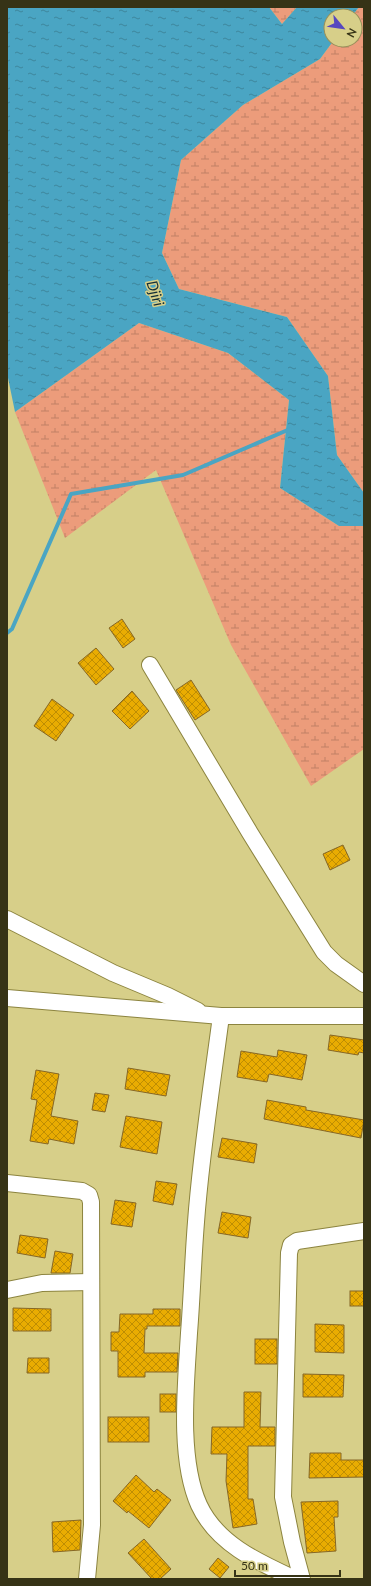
<svg xmlns="http://www.w3.org/2000/svg" width="371" height="1586" font-family="Lato,sans-serif">
<defs>
<pattern id="wetland-marsh" width="20" height="14" patternUnits="userSpaceOnUse"><rect width="20" height="14" fill="#ec9c7b"/><path d="M1 5h8M5 5V1M11 12h8M15 12V8" fill="none" stroke="#c08064"/></pattern>
<pattern id="water-ripples" width="26" height="14" patternUnits="userSpaceOnUse"><rect width="26" height="14" fill="#4aa5c3"/><path d="M2 4q2-2 4 0t4 0M15 11q2-2 4 0t4 0" fill="none" stroke="#3e879d"/></pattern>
<pattern id="building-cross-hatch" width="8" height="8" patternUnits="userSpaceOnUse"><rect width="8" height="8" fill="#e9ac02"/><path d="M0 0l8 8M0 8l8-8" fill="none" stroke="#be8d03"/></pattern>
</defs>
<rect width="100%" height="100%" fill="#d7cf89"/>
<g fill="url(#wetland-marsh)">
<path d="M269 7H297L282 24Z"/>
<path d="M359 7H364V493L337 455 328 376 287 317 179 289 162 253 181 160 243 105 320 59 334 40H355V16H352Z"/>
<path d="M139 323 228 353 289 400 280 488 339 526H364V749L311 786 231 645 156 470 65 538 15 412Z"/>
</g>
<path fill="url(#water-ripples)" d="M7 7H269L282 24 297 7H359L352 16H331V40H334L320 59 243 105 181 160 162 253 179 289 287 317 328 376 337 455 364 493V526H339L280 488 289 400 228 353 139 323 15 412 7 373Z"/>
<g fill="none" stroke-linecap="round" stroke-linejoin="round">
<path stroke="#4aa5c3" stroke-width="4" d="M7 633 12 629 71 494 183 475 290 429"/>
</g>
<g fill="url(#building-cross-hatch)" stroke="#866726">
<path d="M122 619 135 639 123 648 109 628Z"/>
<path d="M96 648 114 669 96 685 78 663Z"/>
<path d="M191 680 210 710 195 720 176 690Z"/>
<path d="M132 691 149 711 130 729 112 711Z"/>
<path d="M52 699 74 715 56 741 34 726Z"/>
<path d="M343 845 350 860 330 870 323 854Z"/>
<path d="M330 1035 364 1040V1053L359 1052 358 1055 328 1050Z"/>
<path d="M278 1050 307 1055 302 1080 269 1074 267 1082 237 1077 241 1051 277 1057Z"/>
<path d="M128 1068 170 1075 166 1096 125 1089Z"/>
<path d="M36 1070 59 1074 51 1116 78 1121 74 1144 49 1139 48 1144 30 1141 37 1100 31 1099Z"/>
<path d="M95 1093 109 1095 105 1112 92 1110Z"/>
<path d="M267 1100 306 1107V1110L364 1120 361 1138 264 1119Z"/>
<path d="M126 1116 162 1122 157 1154 120 1147Z"/>
<path d="M222 1138 257 1144 254 1163 218 1157Z"/>
<path d="M156 1181 177 1184 173 1205 153 1201Z"/>
<path d="M115 1200 136 1203 132 1227 111 1224Z"/>
<path d="M222 1212 251 1217 248 1238 218 1233Z"/>
<path d="M20 1235 48 1239 45 1258 17 1253Z"/>
<path d="M55 1251 73 1254 70 1273H51Z"/>
<rect x="350" y="1291" width="14" height="15"/>
<path d="M13 1308 51 1309V1331H13Z"/>
<path d="M153 1309H180V1326H147V1329H145L144 1353H178L177 1372H145V1377H118V1351H111V1332H119L120 1314H153Z"/>
<path d="M315 1324 344 1325V1353L315 1352Z"/>
<rect x="255" y="1339" width="22" height="25"/>
<path d="M28 1358H49V1373H27Z"/>
<path d="M303 1374 344 1375 343 1397H303Z"/>
<path d="M244 1392H261L260 1427H275V1446H248V1499H253L257 1524 233 1528 226 1481 227 1454H211L212 1427H244Z"/>
<rect x="160" y="1394" width="16" height="18"/>
<rect x="108" y="1417" width="41" height="25"/>
<path d="M310 1453H341V1460H364V1477L309 1478Z"/>
<path d="M136 1475 154 1492 157 1489 171 1500 149 1528 128 1511 127 1513 113 1501Z"/>
<path d="M338 1501V1517H334L336 1551 307 1553 301 1502Z"/>
<path d="M81 1520 80 1550 53 1552 52 1522Z"/>
<path d="M144 1539 171 1569 160 1579H152L128 1553Z"/>
<path d="M218 1558 229 1567 220 1578 209 1569Z"/>
</g>
<g fill="none" stroke-linecap="round" stroke-linejoin="round">
<defs>
<g id="minor">
<path d="M150 665 250 833 324 952 336 964 364 984"/>
<path d="M7 919 113 973 168 996 198 1011"/>
<path d="M7 998 221 1016H364"/>
<path d="M221 1016C212 1085 201 1153 196 1222 193 1259 192 1296 189 1333 186 1384 178 1458 199 1505 217 1544 258 1562 295 1579"/>
<path d="M7 1183 82 1191 89 1195 91 1202 92 1525 87 1579"/>
<path d="M7 1290 42 1283 91 1282"/>
<path d="M302 1579 292 1542 283 1497 289 1253 291 1245 297 1241 364 1231"/>
</g>
</defs>
<use href="#minor" stroke="#8c843f" stroke-width="18"/>
<use href="#minor" stroke="#fff" stroke-width="16"/>
</g>
<g text-anchor="middle" dominant-baseline="central" stroke-width="3" stroke-linejoin="round" paint-order="stroke">
<g font-size="15" font-style="italic" fill="#132f38" stroke="#d7cf89">
<text transform="translate(156 293) rotate(72)">Djiri</text>
</g>
</g>
<rect width="371" height="1586" fill="none" stroke="#363316" stroke-width="16"/>
<g transform="translate(343 28) rotate(119)"><circle r="19" fill="#d7cf89" stroke="#97915b"/>
<path d="M0-3L7 15L0 10L-7 15Z" fill="#5647bf"/>
<text y="-6" font-size="11" font-weight="bold" text-anchor="middle" fill="#363316">N</text>
</g>
<path d="M235 1570v6h105v-6" fill="none" stroke="#363316" stroke-width="2"/>
<text x="241" y="1570" font-size="12" fill="#363316" stroke="#d7cf89" stroke-width="3" paint-order="stroke">50 m</text>
</svg>
